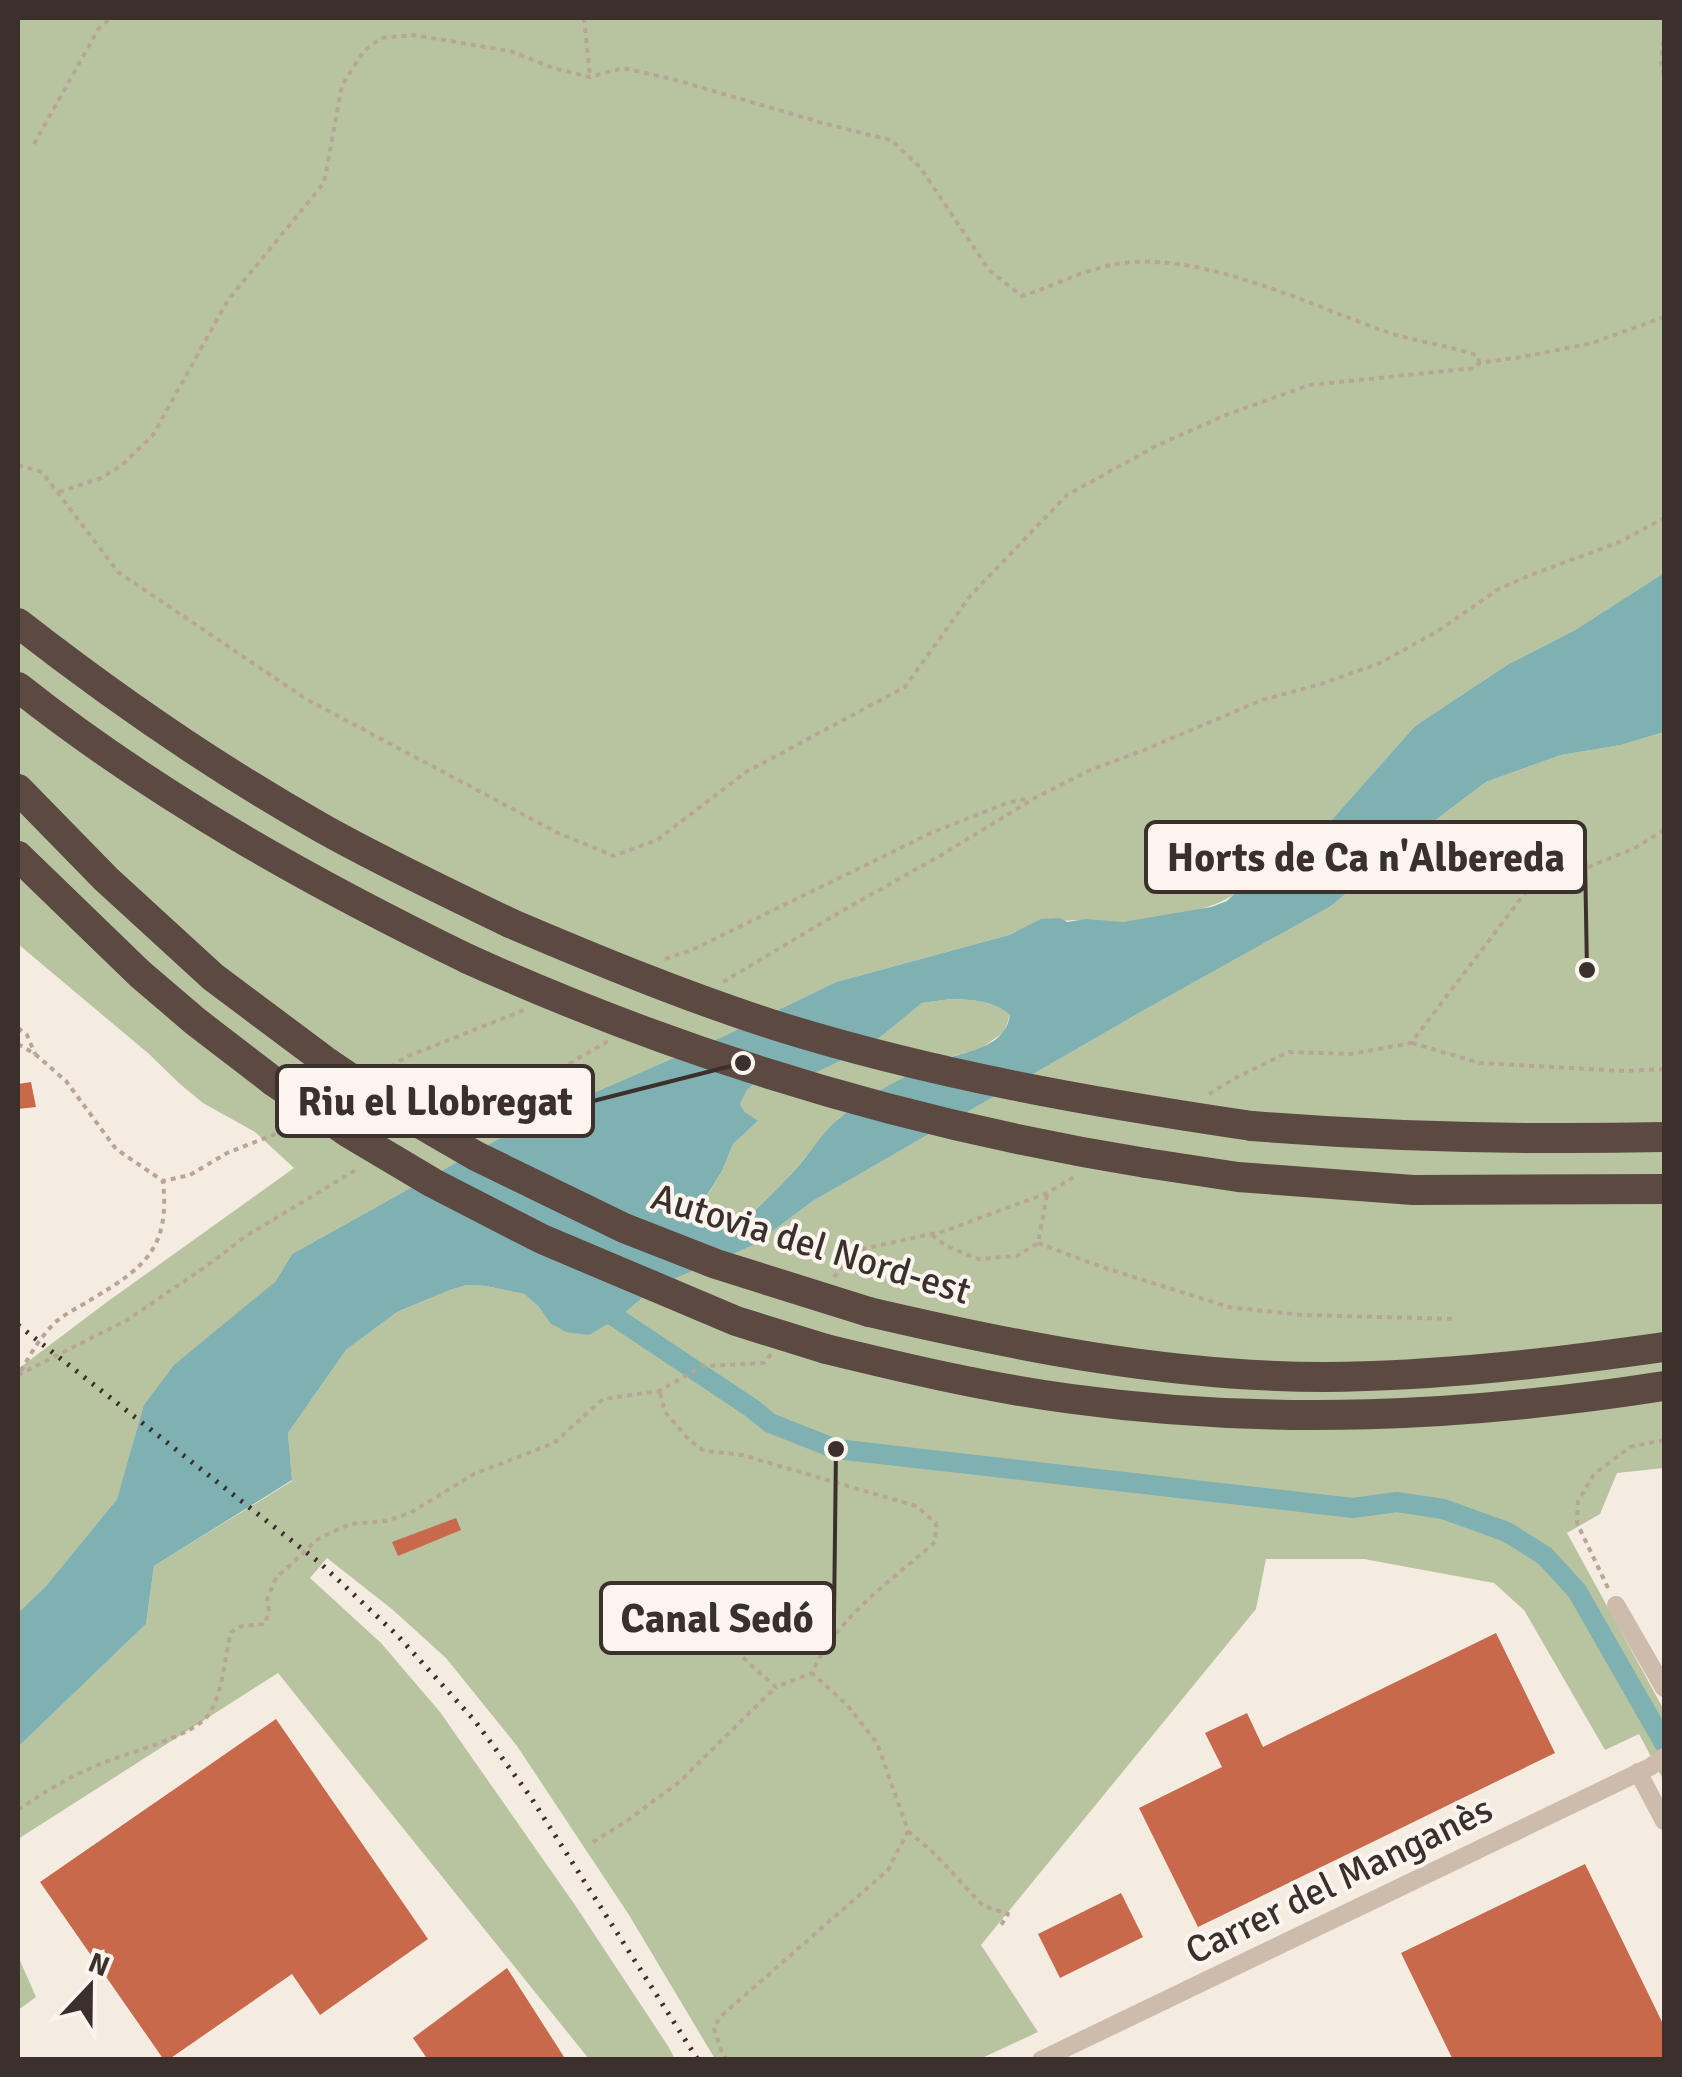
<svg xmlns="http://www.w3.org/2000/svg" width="1682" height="2077" font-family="Signika,sans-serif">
<rect width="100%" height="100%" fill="#f4ebe1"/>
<g fill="#b8c4a0">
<path d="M18 18H1664V573L1575 630 1507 665 1415 726 1305 850 1235 893C1215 912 1136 924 1108 922 1100 922 1092 919 1085 920 1060 920 1030 923 1009 935L836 982 724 1036 536 1118 292 1254 275 1282 130 1457 117 1499 46 1586 18 1613V1369L107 1302 294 1168 255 1132 203 1103 180 1084 149 1054 18 944Z"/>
<path d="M1664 732V1468L1617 1473 1600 1514 1567 1533 1664 1710V1781L1639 1734 1605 1750 1524 1610 1494 1583 1364 1559H1266L1256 1609 981 1945 1038 2032 980 2059H715L629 1915 517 1746 446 1658 393 1610 327 1558 310 1578 381 1643 440 1712 575 1905 668 2046 675 2059H589L278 1673 18 1839V1747L146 1624 154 1566 292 1481 288 1433 346 1350 397 1312 450 1290 467 1285 486 1286 524 1294 538 1306 550 1323 605 1324 621 1316 655 1287 754 1245 813 1201 1146 1009 1331 906 1437 819 1486 782 1561 755 1621 745Z"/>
<path d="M951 999C973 1000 992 1000 1010 1015L1004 1032 980 1049 945 1058 861 1102 839 1118 785 1181 751 1214 722 1217 706 1210 704 1201 722 1171 733 1144 757 1122 745 1112 740 1104 747 1090 754 1084 799 1077 817 1071 852 1055 883 1035 922 1003Z"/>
<path d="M18 1956 36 1997 18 2010Z"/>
</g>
<path fill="#7fb0b2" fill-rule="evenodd" d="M1664 573V732L1621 745 1561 755 1486 782 1437 819 1331 906 1146 1009 813 1201 754 1245 655 1287 621 1316 589 1335 566 1332 550 1323 538 1306 524 1294 486 1286 467 1285 450 1290 397 1312 346 1350 288 1433 292 1480 154 1566 146 1624 18 1747V1613L46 1586 117 1499 144 1405 174 1365 275 1282 292 1254 536 1118 724 1036 836 982 1009 935 1041 919 1060 918 1067 922 1086 919 1123 922 1211 907 1227 901 1235 893 1305 850 1415 726 1507 665 1575 630ZM951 999C973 1000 992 1000 1010 1015 1004 1053 956 1051 929 1065 895 1082 863 1097 835 1122 822 1134 812 1150 800 1164 785 1182 768 1198 751 1214L722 1217 706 1209 704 1200 722 1171 733 1144 758 1121 745 1112 740 1104 747 1090 754 1084 799 1077 817 1072 852 1055 883 1035 922 1003Z"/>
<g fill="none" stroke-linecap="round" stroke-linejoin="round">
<path stroke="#7fb0b2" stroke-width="20" d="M594 1303 753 1409 770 1423 836 1449 1353 1508 1397 1502 1443 1509 1507 1532 1545 1556 1577 1591 1664 1743"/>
</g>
<g fill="#c8694b">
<path d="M31 1082 36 1107 18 1109V1084Z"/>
<path d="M456 1518 461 1530 398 1556 392 1542Z"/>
<path d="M1496 1633 1555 1753 1198 1927 1139 1808 1222 1767 1205 1733 1247 1713 1263 1747Z"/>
<path d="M276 1719 428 1939 320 2015 292 1974 168 2060H164L40 1882Z"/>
<path d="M1585 1864 1664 2026V2060H1453L1401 1953Z"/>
<path d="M1121 1893 1143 1937 1060 1978 1038 1934Z"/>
<path d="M507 1968 566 2060H428L413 2038Z"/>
</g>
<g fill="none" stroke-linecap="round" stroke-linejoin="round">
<g stroke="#b9a596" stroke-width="4" stroke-dasharray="5 5" stroke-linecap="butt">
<path d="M584 18 590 77"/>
<path d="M1664 31 1661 66 1664 75"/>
<path d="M34 144 99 28 111 18"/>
<path d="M18 465 42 472 118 572 306 699 556 832 614 856 657 840 746 772 905 687 971 595 1067 495 1158 445 1228 414 1310 385 1475 368 1479 363 1522 357 1592 343 1664 317"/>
<path d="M59 492 101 478 122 465 153 435 228 300 324 183 342 85 364 51 381 38 414 35 510 51 553 68 590 77 623 68 676 80 826 124 891 140 920 167 989 270 1022 296C1057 285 1086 268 1123 263 1204 253 1306 303 1381 330 1413 342 1446 344 1478 356L1479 363"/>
<path d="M665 959 692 950 933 832 1007 803 1030 798"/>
<path d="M723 982 840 912 938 857 1035 798 1088 771 1144 750 1262 700 1321 684 1380 663 1438 631 1497 590 1528 576 1622 541 1664 518"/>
<path d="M18 1028 27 1035 35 1054"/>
<path d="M1412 1043 1480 1063 1624 1071 1664 1069"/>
<path d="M18 1044 35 1054 66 1081 116 1149 163 1181 190 1175 227 1153 298 1125"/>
<path d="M382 1072 406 1057 524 1010"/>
<path d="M1209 1094 1237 1077 1289 1052 1351 1054 1411 1043 1525 893 1635 848 1664 830"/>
<path d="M463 1120 521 1092 608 1041"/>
<path d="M932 1235 946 1246 978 1259 1017 1256 1038 1243 1047 1195"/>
<path d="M1038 1243 1102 1267 1229 1307 1302 1315 1457 1319"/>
<path d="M834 1277 857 1250 945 1231 1047 1193 1077 1175"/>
<path d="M21 1371C31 1353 42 1334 58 1320 68 1312 81 1306 92 1299 146 1267 170 1247 163 1181"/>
<path d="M18 1375 127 1320 208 1265 246 1236 359 1168"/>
<path d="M660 1393 665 1412 688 1439 704 1451 742 1455 916 1506 936 1523 935 1542C891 1581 836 1618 812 1673L847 1705 877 1743 908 1831 888 1870 720 2017 714 2028 721 2050 727 2060"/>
<path d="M1608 1588 1577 1523 1578 1501 1594 1474 1630 1447 1664 1440"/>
<path d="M716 1616C722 1642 756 1670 776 1687L812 1673"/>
<path d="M18 1810C44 1792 69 1777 98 1765 125 1753 194 1737 209 1714 224 1690 224 1658 231 1632L242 1626 265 1624 269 1611 267 1599 276 1578 317 1540 328 1534 350 1524 386 1521 410 1513 474 1474 554 1443 603 1399 659 1391 703 1366 764 1363 771 1354"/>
<path d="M908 1831 935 1854 983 1906 1008 1914 1001 1925"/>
<path d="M593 1842 628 1820 678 1783 776 1687"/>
</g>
<g stroke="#cdbbac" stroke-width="18">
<path d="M1616 1605 1664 1688"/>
<path d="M1638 1772 1664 1821"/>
<path d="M1041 2060 1650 1767 1664 1757"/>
</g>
<g stroke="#5c4a42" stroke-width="30">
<path d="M18 623C113 697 214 767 320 827 382 862 446 892 510 923"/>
<path d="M18 687C156 796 310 882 468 959"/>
<path d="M18 789 106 879 213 977 328 1063"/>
<path d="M18 856 140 974 195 1021 273 1081"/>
<path d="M1252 1126C1389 1137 1526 1140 1664 1137"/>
<path d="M1146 1163 1238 1177 1413 1190 1664 1189"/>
<path d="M869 1312C1019 1347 1171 1377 1325 1377 1439 1376 1552 1363 1664 1347"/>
<path d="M826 1349C908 1369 989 1388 1072 1399 1272 1426 1466 1417 1664 1386"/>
</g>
<path stroke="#3b302b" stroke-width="5" stroke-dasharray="2.5 8" stroke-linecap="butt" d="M18 1325 320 1563 397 1635 475 1721 530 1796 698 2060"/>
<g stroke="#5c4a42" stroke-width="30">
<path d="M510 923C597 960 684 996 774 1025 930 1074 1090 1102 1252 1126"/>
<path d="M468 959C685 1057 911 1125 1146 1163"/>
<path d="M328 1063 407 1116 476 1156 624 1228 716 1264 869 1312"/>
<path d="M273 1081 349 1133 433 1183 542 1239 736 1321 826 1349"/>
</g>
</g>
<g text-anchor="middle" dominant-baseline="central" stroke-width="8" stroke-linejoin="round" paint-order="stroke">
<g font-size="38" fill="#3b302b" stroke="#fbf5ee">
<text transform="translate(811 1244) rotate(17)">Autovia del Nord-est</text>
<text transform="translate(1339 1880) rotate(-26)">Carrer del Manganès</text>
</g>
</g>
<path fill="none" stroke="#3b302b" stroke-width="4" d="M1587 970L1585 857M743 1063L593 1101M836 1449L834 1618"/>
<g fill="#3b302b" stroke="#fbf5ee" stroke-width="4">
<circle cx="1587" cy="970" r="10"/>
<circle cx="743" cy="1063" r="10"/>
<circle cx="836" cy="1449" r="10"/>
</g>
<g fill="#fbf5ee" stroke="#3b302b" stroke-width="4">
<rect x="1146" y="822" width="439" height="70" rx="10"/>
<rect x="277" y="1066" width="316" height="70" rx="10"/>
<rect x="601" y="1583" width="233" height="70" rx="10"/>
</g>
<g font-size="40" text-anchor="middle" font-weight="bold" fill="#3b302b">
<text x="1366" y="871">Horts de Ca n'Albereda</text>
<text x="435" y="1115">Riu el Llobregat</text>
<text x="717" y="1632">Canal Sedó</text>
</g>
<rect width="1682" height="2077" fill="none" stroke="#3b302b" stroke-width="40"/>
<g transform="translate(90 1987) rotate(22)" stroke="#fbf5ee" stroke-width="8" paint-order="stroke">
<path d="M0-8L18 38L0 25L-18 38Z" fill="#3b302b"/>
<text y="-15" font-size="28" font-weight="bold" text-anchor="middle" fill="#3b302b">N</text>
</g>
</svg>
